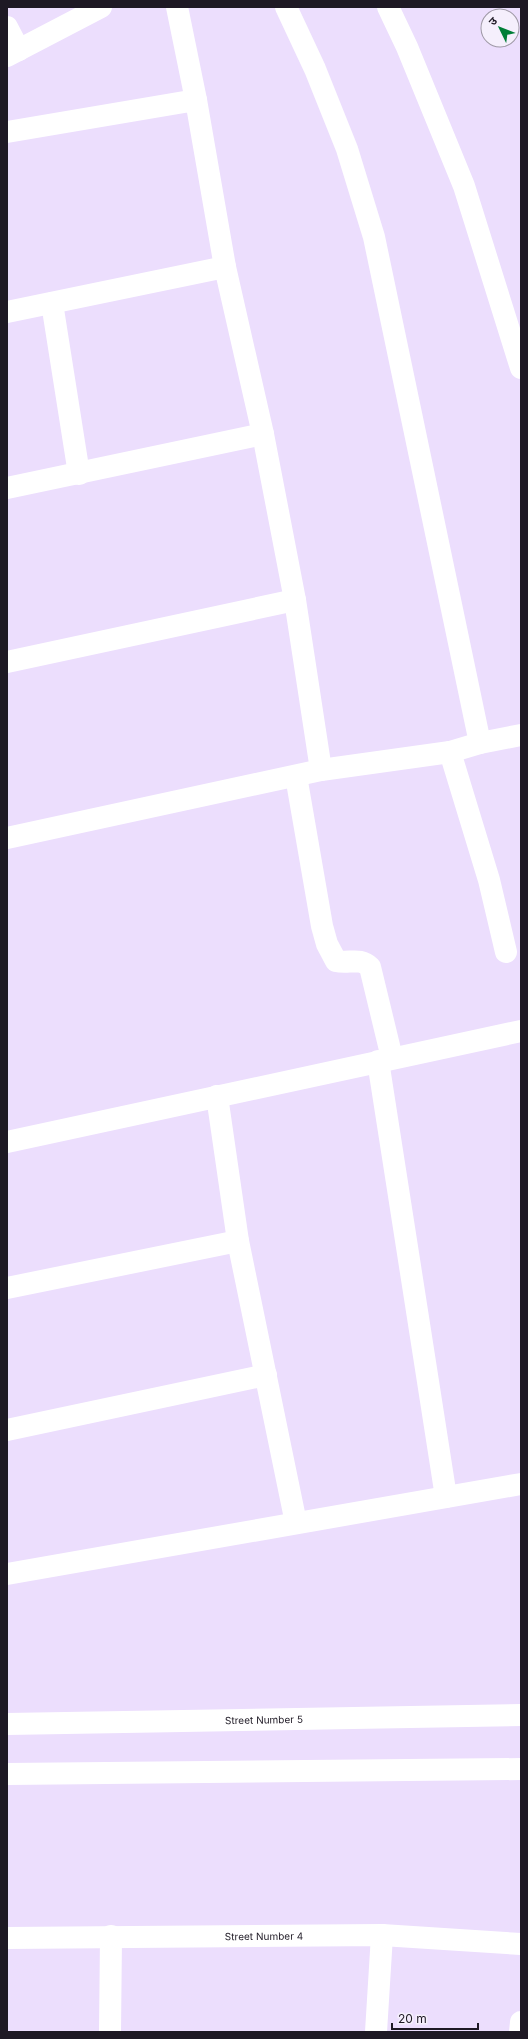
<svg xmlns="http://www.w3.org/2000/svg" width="528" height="2039" font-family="Inter,'Noto Sans Devanagari',sans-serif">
<rect width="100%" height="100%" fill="#ecdefd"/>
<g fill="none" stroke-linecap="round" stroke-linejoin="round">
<g stroke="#fff" stroke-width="22">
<path d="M177 7 196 100"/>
<path d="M286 7 315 69 347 149 374 237 480 743"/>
<path d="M388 7 407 47 464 186 521 368"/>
<path d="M7 27 19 50"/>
<path d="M7 56 101 7"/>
<path d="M7 132 196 100 225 267 263 434 295 600 321 770"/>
<path d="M52 303 79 474"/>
<path d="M7 312 225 267"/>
<path d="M7 488 263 434"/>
<path d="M7 662 295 600"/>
<path d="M450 752 489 880 506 952"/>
<path d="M296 776 322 926 327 944 336 961C349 964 360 957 370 967L392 1058"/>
<path d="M7 838 321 770 450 752 480 743 521 735"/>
<path d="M378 1061 446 1497"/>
<path d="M217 1096 238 1241"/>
<path d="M7 1142 521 1031"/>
<path d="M7 1288 238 1241 296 1523"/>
<path d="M7 1430 266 1375"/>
<path d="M7 1574 521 1484"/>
<path id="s1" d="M7 1724 521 1715"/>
<path d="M7 1774 521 1769"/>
<path id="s2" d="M7 1938 382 1935 521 1944"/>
<path d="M110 2032 111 1936"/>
<path d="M376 2032 382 1935"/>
<path d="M520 2032 521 2022"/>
</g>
</g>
<g text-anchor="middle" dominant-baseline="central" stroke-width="3.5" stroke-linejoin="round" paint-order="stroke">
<g font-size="10" fill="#1e1924" stroke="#f5effc">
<text stroke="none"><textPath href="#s1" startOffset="257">Street Number 5</textPath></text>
<text stroke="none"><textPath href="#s2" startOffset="257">Street Number 4</textPath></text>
</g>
</g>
<rect width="528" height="2039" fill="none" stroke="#1e1924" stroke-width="16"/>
<g transform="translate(500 28) rotate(313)"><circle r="19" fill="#f5effc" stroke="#9f99a6"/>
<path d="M0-3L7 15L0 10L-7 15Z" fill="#007e37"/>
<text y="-6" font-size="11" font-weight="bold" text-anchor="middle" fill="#1e1924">उ</text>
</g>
<path d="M392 2023v6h86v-6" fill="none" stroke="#1e1924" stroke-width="2"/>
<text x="398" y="2023" font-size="12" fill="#1e1924" stroke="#f5effc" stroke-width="3" paint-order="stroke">20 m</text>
</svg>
